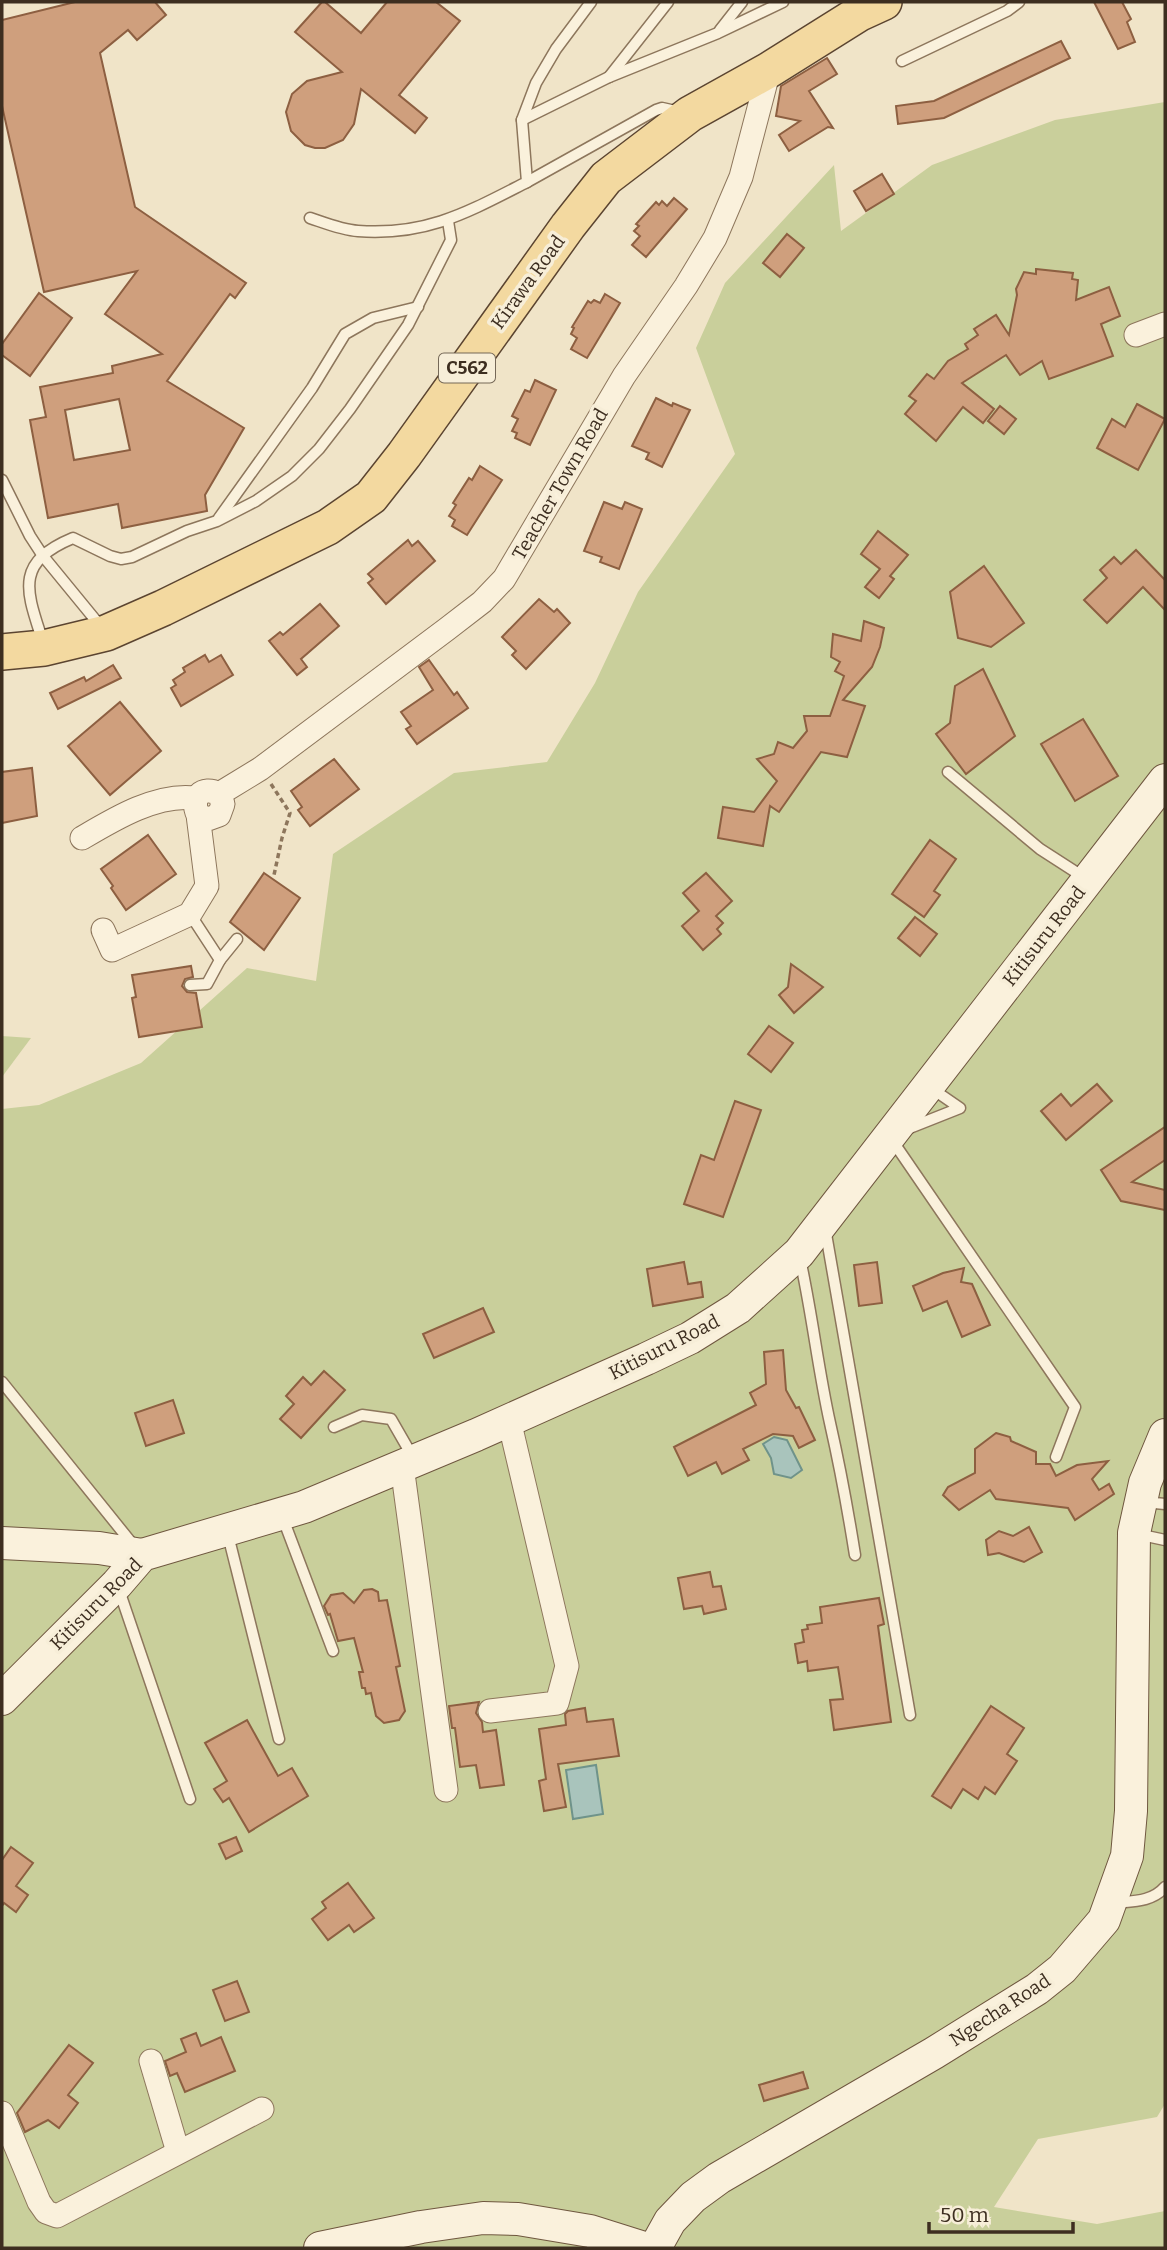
<svg xmlns="http://www.w3.org/2000/svg" width="1167" height="2250" font-family="Bitter,serif">
<rect width="100%" height="100%" fill="#f0e4c8"/>
<g fill="#c9cf9b">
<path d="M1165 102V2104L1157 2117 1038 2139 994 2207 1097 2224 1165 2211V2248H2V1109L39 1105 141 1063 247 968 316 981 333 854 454 773 547 762 595 683 638 592 735 454 696 348 725 283 834 165 841 231 932 165 1055 120Z"/>
<path d="M2 1036 31 1038 2 1077Z"/>
</g>
<g fill="#a9c4bc" stroke="#6f938a" stroke-width="2">
<path d="M774 1437 787 1440 802 1470 791 1478 774 1474 771 1458 763 1444Z"/>
<path d="M596 1765 603 1814 573 1819 566 1770Z"/>
</g>
<g fill="#cf9f7d" stroke="#8d5f41" stroke-width="2" fill-rule="evenodd">
<path d="M75 2H155L166 15 137 40 128 30 100 53 135 207 246 283 235 298 230 294 167 381 244 428 205 495 207 511 122 528 118 504 48 518 30 420 46 417 40 387 113 373 112 366 162 354 105 314 137 271 44 292 2 106V20ZM119 399 130 450 74 460 65 410Z"/>
<path d="M322 2H325L361 33 387 2H436L460 21 399 95 427 118 415 133 361 89 354 124 343 140 325 148H315L305 145 291 131 286 112 292 94 307 81 342 72 295 32Z"/>
<path d="M1094 2H1122L1131 19 1127 22 1135 42 1118 49Z"/>
<path d="M1061 41 1070 58 944 118 898 124 896 106 934 101Z"/>
<path d="M827 58 837 74 809 91 833 128 828 127 789 151 779 135 800 121 776 116 781 86Z"/>
<path d="M882 174 894 194 866 211 854 191Z"/>
<path d="M674 198 687 209 646 257 632 245 640 236 634 231 639 226 636 224 656 202 659 205 662 201 667 206Z"/>
<path d="M787 234 804 248 780 277 763 263Z"/>
<path d="M1036 269 1073 273 1072 279 1078 280 1076 300 1109 287 1120 316 1101 324 1113 356 1049 379 1042 361 1020 375 1006 355 962 383 994 409 983 423 963 407 936 441 905 414 916 401 909 396 927 374 934 379 948 361 968 349 965 344 978 335 974 329 996 315 1009 335 1017 295 1016 289 1024 272 1036 274Z"/>
<path d="M39 293 72 318 30 376 2 355V344Z"/>
<path d="M605 294 620 303 587 358 571 349 577 338 571 334 574 328 572 327 588 301 591 303 594 300 600 303Z"/>
<path d="M535 380 556 390 530 445 515 438 517 433 512 431 518 419 512 416 525 390 530 392Z"/>
<path d="M656 398 672 406 673 403 690 410 662 467 646 459 649 453 632 446Z"/>
<path d="M1137 404 1165 419 1138 470 1097 448 1112 419 1125 427Z"/>
<path d="M1000 406 1016 419 1004 434 988 421Z"/>
<path d="M480 466 502 480 467 535 452 526 455 520 449 516 456 505 453 503 469 478 472 480Z"/>
<path d="M604 502 622 509 625 502 642 509 619 569 600 562 602 557 584 551Z"/>
<path d="M878 531 908 555 890 576 894 579 879 598 865 587 880 569 861 554Z"/>
<path d="M408 540 412 546 418 541 435 561 386 604 368 583 373 579 368 574Z"/>
<path d="M1136 550 1165 580V610L1143 587 1107 623 1084 600 1107 578 1100 570 1114 557 1121 564Z"/>
<path d="M984 566 1024 623 991 647 958 638 950 592Z"/>
<path d="M539 599 554 612 557 609 570 623 526 669 512 655 516 651 502 637Z"/>
<path d="M320 604 339 626 301 659 307 667 297 675 269 641 280 632 283 635Z"/>
<path d="M864 621 884 628 880 647 872 667 843 700 865 706 847 757 821 752 779 812 770 806 763 846 718 838 723 807 754 812 777 781 757 759 774 754 778 742 793 748 807 731 804 716H830L844 676 835 671 840 662 831 657 833 634 861 641Z"/>
<path d="M205 655 209 662 221 655 233 675 181 706 171 688 176 685 173 680 185 672 183 668Z"/>
<path d="M429 660 454 695 457 692 468 708 417 744 406 729 411 726 401 712 433 690 419 667Z"/>
<path d="M113 665 121 678 58 709 50 693 84 677 86 681Z"/>
<path d="M983 669 1015 736 966 774 936 734 950 723 955 686Z"/>
<path d="M120 702 161 751 110 795 68 746Z"/>
<path d="M1083 719 1118 776 1075 801 1041 744Z"/>
<path d="M334 759 359 789 310 826 298 810 302 807 291 791Z"/>
<path d="M32 768 37 816 2 823V772Z"/>
<path d="M148 835 176 874 126 910 111 888 113 886 101 869Z"/>
<path d="M930 840 956 859 934 891 940 895 924 917 892 894Z"/>
<path d="M264 873 300 898 264 950 230 922Z"/>
<path d="M706 873 732 901 716 916 723 923 717 929 721 934 703 950 682 926 699 911 683 893Z"/>
<path d="M915 917 937 934 920 956 898 938Z"/>
<path d="M791 964 823 987 794 1013 779 995 788 987Z"/>
<path d="M191 966 193 977 185 979 182 986 187 992 196 993 202 1027 139 1037 132 998 136 997 132 975Z"/>
<path d="M769 1026 793 1043 771 1072 748 1054Z"/>
<path d="M1097 1084 1112 1101 1066 1140 1041 1111 1061 1094 1071 1106Z"/>
<path d="M735 1101 761 1110 723 1217 684 1204 701 1155 714 1160Z"/>
<path d="M1165 1127V1160L1132 1182 1165 1190V1210L1121 1201 1101 1170Z"/>
<path d="M684 1262 688 1284 701 1282 703 1297 653 1306 647 1269Z"/>
<path d="M877 1262 882 1303 859 1306 854 1265Z"/>
<path d="M964 1268 961 1282 972 1284 990 1325 962 1337 947 1301 923 1311 913 1286 943 1273Z"/>
<path d="M483 1308 494 1332 434 1358 423 1334Z"/>
<path d="M783 1350 786 1390 796 1408 799 1407 815 1440 799 1448 793 1436 773 1434 743 1449 749 1460 722 1474 716 1462 688 1476 674 1447 756 1405 750 1393 766 1384 764 1352Z"/>
<path d="M324 1371 345 1390 301 1438 280 1419 294 1404 286 1396 303 1377 311 1385Z"/>
<path d="M173 1400 184 1433 146 1446 135 1413Z"/>
<path d="M996 1433 1010 1437 1011 1441 1036 1452V1464H1050L1056 1476 1077 1465 1108 1461 1092 1479 1099 1490 1109 1484 1114 1494 1075 1520 1068 1508 996 1499 990 1490 959 1510 943 1495 948 1487 975 1473V1449Z"/>
<path d="M1029 1527 1042 1552 1024 1562 999 1553 988 1555 986 1540 999 1531 1013 1536Z"/>
<path d="M710 1572 713 1587 721 1586 726 1609 704 1614 702 1606 684 1609 678 1578Z"/>
<path d="M372 1589 378 1592 379 1601 387 1600 400 1666 396 1667 405 1711 399 1720 384 1723 376 1716 371 1693 366 1694 365 1688H362L359 1672H363L354 1638 338 1641 330 1614 328 1615 324 1606 331 1595 343 1593 354 1603 364 1590Z"/>
<path d="M879 1598 884 1624 878 1626 891 1722 834 1730 830 1700 843 1699 838 1667 808 1671 807 1661 798 1663 795 1644 804 1642 802 1630 808 1629 807 1625 822 1623 820 1607Z"/>
<path d="M479 1702 476 1713 482 1722 483 1732 496 1730 504 1785 480 1788 476 1765 460 1767 455 1728H452L449 1706Z"/>
<path d="M991 1706 1024 1728 1007 1754 1017 1761 995 1794 985 1787 978 1799 963 1789 951 1808 932 1796Z"/>
<path d="M585 1708 587 1722 613 1719 619 1756 558 1764 566 1807 544 1811 539 1781 546 1779 539 1729 566 1725 565 1714 568 1711Z"/>
<path d="M247 1720 278 1776 292 1768 308 1796 249 1832 229 1798 223 1802 214 1789 227 1781 205 1743Z"/>
<path d="M236 1837 242 1851 226 1859 219 1844Z"/>
<path d="M11 1847 33 1863 16 1886 28 1895 16 1912 4 1903 2 1906V1860Z"/>
<path d="M348 1883 374 1918 354 1932 349 1925 328 1940 312 1919 326 1908 322 1902Z"/>
<path d="M237 1981 249 2012 225 2021 213 1990Z"/>
<path d="M196 2033 201 2046 221 2037 235 2071 185 2092 177 2073 170 2076 165 2061 186 2052 181 2039Z"/>
<path d="M69 2045 93 2063 68 2095 78 2103 59 2128 48 2120 25 2132 17 2113Z"/>
<path d="M803 2072 808 2088 764 2101 759 2085Z"/>
</g>
<g fill="none" stroke-linecap="round" stroke-linejoin="round">
<defs>
<g id="lane">
<path d="M720 30 742 2"/>
<path d="M902 61 1007 11 1019 2"/>
<path d="M609 77 668 2"/>
<path d="M522 120 609 77 718 33 783 2"/>
<path d="M527 182 656 110 662 108 680 112"/>
<path d="M310 218C325 223 342 230 358 231 427 236 468 212 527 182L522 120 536 83 556 49 591 2"/>
<path d="M2 480 30 536 43 556 102 628"/>
<path d="M219 518 312 388 345 334 373 318 418 307"/>
<path d="M43 642C27 592 13 563 73 538L110 556 121 559 132 557 187 531 217 521 256 501 292 476 319 449 350 409 408 325 451 240 448 221"/>
<path d="M948 772 1040 849 1085 878"/>
<path d="M190 914 220 960 207 984 190 985"/>
<path d="M220 960 237 939"/>
<path d="M907 1129 960 1108 931 1088"/>
<path d="M892 1140 1075 1407 1056 1457"/>
<path d="M825 1228 910 1715"/>
<path d="M800 1259C812 1313 818 1369 830 1423 840 1467 848 1511 855 1555"/>
<path d="M2 1382 134 1546"/>
<path d="M334 1427 362 1415 391 1419 414 1459"/>
<path d="M1144 1502 1165 1504"/>
<path d="M282 1516 333 1651"/>
<path d="M227 1531 279 1739"/>
<path d="M1137 1534 1165 1540"/>
<path d="M118 1587 190 1799"/>
<path d="M1114 1903C1133 1901 1152 1902 1165 1887"/>
</g>
<g id="street">
<path d="M1136 335 1165 324"/>
<path d="M219 794 260 769 447 629 482 602 504 579 624 376 686 286 715 238 741 177 769 70"/>
<path d="M82 838C114 819 157 793 195 798"/>
<path d="M103 930 112 950 190 914 207 886 198 815C190 798 202 785 219 794L223 804 219 815 208 819 198 815"/>
<path d="M402 1466 446 1790"/>
<path d="M490 1711 557 1703 567 1666 509 1420"/>
<path d="M151 2061 178 2152"/>
<path d="M2 2113 39 2202 46 2212 57 2216 262 2109"/>
</g>
<g id="secondary">
<path d="M2 1543 99 1548 142 1555"/>
<path d="M2 1699 117 1584 142 1555 304 1507 476 1435 646 1359 690 1338 738 1308 799 1253 1165 780"/>
<path d="M320 2248 421 2227 483 2218 518 2219 590 2231 644 2248"/>
<path d="M655 2248 670 2221 693 2197 719 2178 934 2053 1037 1989 1062 1969 1104 1920 1127 1856 1131 1811 1134 1533 1145 1483 1165 1435"/>
</g>
<path id="primary" d="M2 652 44 648 106 633 163 608 328 527 371 497 404 455 568 226 606 178 690 114 769 70 860 13 884 2"/>
</defs>
<use href="#lane" stroke="#8d765c" stroke-width="13"/>
<use href="#street" stroke="#8d765c" stroke-width="25"/>
<use href="#secondary" stroke="#6f573f" stroke-width="34"/>
<use href="#primary" stroke="#5b4430" stroke-width="38"/>
<path stroke="#8d765c" stroke-width="3.5" stroke-dasharray="5 3.5" stroke-linecap="butt" d="M271 784 290 813 282 838 274 875"/>
<use href="#lane" stroke="#faf1dc" stroke-width="10"/>
<use href="#street" stroke="#faf1dc" stroke-width="23"/>
<use href="#secondary" stroke="#faf1dc" stroke-width="32"/>
<use href="#primary" stroke="#f3d9a0" stroke-width="35"/>
</g>
<g text-anchor="middle" dominant-baseline="central" stroke-width="7" stroke-linejoin="round" paint-order="stroke">
<rect fill="#f7eed8" stroke="#756857" stroke-width="2" x="439" y="353.5" width="56" height="29" rx="5"/>
<g font-size="18" font-weight="bold" fill="#3d2e20">
<text x="467" y="368">C562</text>
</g>
<g font-size="19" fill="#3d2e20" stroke="#f7eed8">
<text transform="translate(528 282) rotate(-54)">Kirawa Road</text>
<text transform="translate(560 484) rotate(-60)">Teacher Town Road</text>
<text transform="translate(1044 936) rotate(-52)">Kitisuru Road</text>
<text transform="translate(664 1347) rotate(-27)">Kitisuru Road</text>
<text transform="translate(96 1604) rotate(-45)">Kitisuru Road</text>
<text transform="translate(1000 2010) rotate(-33)">Ngecha Road</text>
</g>
</g>
<rect width="1167" height="2250" fill="none" stroke="#3d2e20" stroke-width="7"/>
<path d="M929 2222v10h144v-10" fill="none" stroke="#3d2e20" stroke-width="3.5"/>
<text x="940" y="2222" font-size="21" fill="#3d2e20" stroke="#f7eed8" stroke-width="5" paint-order="stroke">50 m</text>
</svg>
